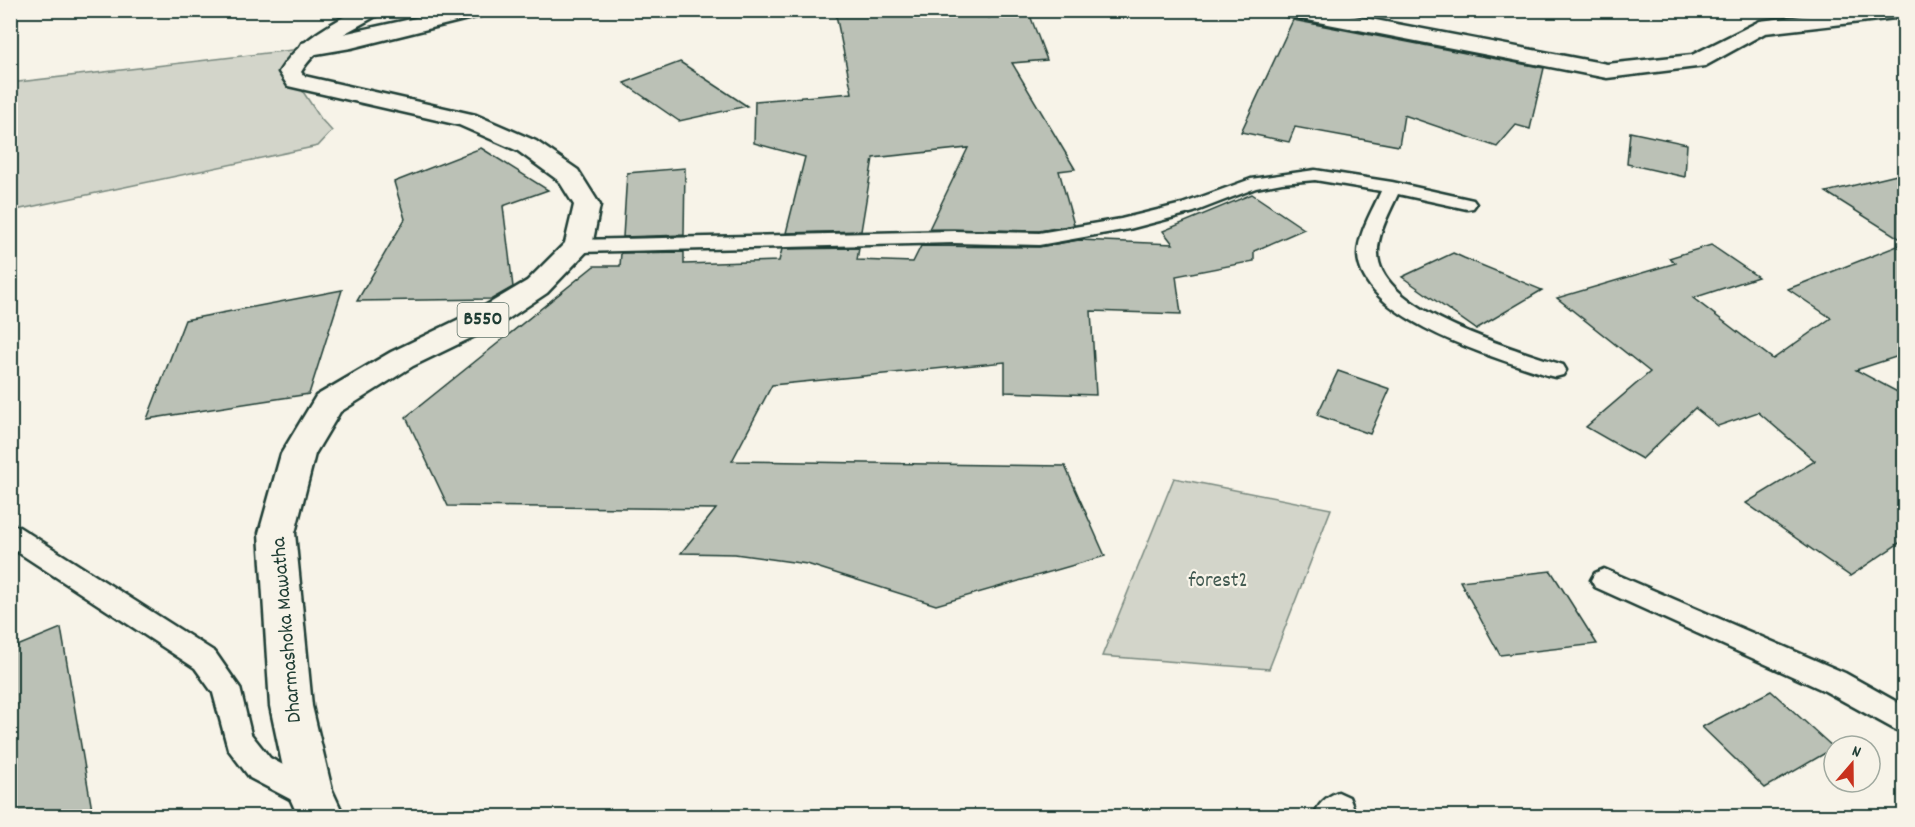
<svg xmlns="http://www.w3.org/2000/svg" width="1915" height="827" font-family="Dekko,sans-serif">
<rect width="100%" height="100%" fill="#f7f3e8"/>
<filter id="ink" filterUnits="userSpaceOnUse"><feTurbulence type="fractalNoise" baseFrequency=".0167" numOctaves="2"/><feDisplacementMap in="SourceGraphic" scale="12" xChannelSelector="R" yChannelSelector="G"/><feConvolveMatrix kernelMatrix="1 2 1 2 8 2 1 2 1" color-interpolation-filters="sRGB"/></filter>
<g filter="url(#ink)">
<g fill="#d3d5ca" stroke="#79897f" stroke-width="1.5">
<path d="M310 48 290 72 321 119 332 131 318 146 11 211 10 83Z"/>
<path d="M1174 478 1331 509 1269 669 1102 656Z"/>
</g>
<g fill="#bbc1b6" stroke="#1f3d34" stroke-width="1.5">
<path d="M835 10H978L988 18 1028 10 1047 60 1012 63 1075 169 1059 171 1074 225 1039 231 929 229 968 148 873 158 861 231 786 233 805 157 754 143 755 101 852 93Z"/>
<path d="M1293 20 1544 68 1530 129 1516 125 1497 147 1404 115 1399 146 1295 127 1289 142 1241 132Z"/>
<path d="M680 62 747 106 679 121 624 83Z"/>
<path d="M1630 132 1687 144 1685 177 1627 164Z"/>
<path d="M481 148 548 190 503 206 513 287 492 299 357 301 405 219 394 182Z"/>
<path d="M685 168 684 235 623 237 627 173Z"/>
<path d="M1905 173V242L1826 192Z"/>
<path d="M1252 194 1304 229 1254 251V261L1176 276 1181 314 1091 311 1096 395 1005 392V362L772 385 732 461 1065 466 1105 556 936 605 807 564 735 554 681 553 716 509 448 506 406 417 594 266H620L621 253 684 252V264L779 261 782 249 859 248 857 260 913 262 921 246 1039 247 1079 240 1173 244 1163 231Z"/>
<path d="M1905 243V354L1856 370 1905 396V539L1850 576 1746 503 1815 461 1758 412 1718 426 1695 408 1642 459 1586 427 1650 372 1557 298 1676 263 1669 258 1711 245 1758 277 1693 298 1773 359 1831 318 1788 289Z"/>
<path d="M1453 253 1464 258 1542 290 1476 329 1402 277Z"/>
<path d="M342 290 309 394 147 419 185 320Z"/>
<path d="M1338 371 1390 389 1370 434 1317 415Z"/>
<path d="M1551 571 1597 644 1500 655 1460 581Z"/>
<path d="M61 628 93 816H10V649Z"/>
<path d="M1771 691 1834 748 1765 788 1702 727Z"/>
</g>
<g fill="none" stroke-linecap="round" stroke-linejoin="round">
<defs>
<g id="service">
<path d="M1315 170 1392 182 1473 200 1476 204 1473 208 1467 209 1398 194C1390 212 1377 234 1378 254 1379 311 1517 350 1563 365L1566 370 1563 375 1555 377 1547 375C1497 358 1361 320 1358 255 1358 233 1373 210 1381 191L1315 180 1282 183 1256 188 1194 212 1129 229 1039 245 954 243 578 252 571 250 568 246 571 242 578 240 954 231 1039 233 1121 219 1182 204 1251 179Z"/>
<path d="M10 524 19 527 215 652 240 688 251 734 270 758 322 786 326 796 322 806 311 810 250 778 228 749 213 693 195 668 10 547Z"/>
<path d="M1604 569 1845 673 1904 706V733L1894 729 1825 691 1595 587 1591 580 1595 573Z"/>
<path d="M1338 792 1349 797 1353 807 1349 816H1314C1318 804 1325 797 1338 792Z"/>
</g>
<g id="minor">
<path d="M452 10H491L488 14 351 48 310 55 302 53 299 48 302 43Z"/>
<path d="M1277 10H1323L1607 64 1692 55 1760 21 1851 10H1904V17L1765 33 1705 66 1607 78 1287 16 1280 14Z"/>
</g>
<path id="primary" d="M356 10H382L379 14C353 30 317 44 301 72L304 76 476 115 536 141 578 170 600 205 592 246 547 293 502 323 413 366 340 412 315 454 295 533 312 706 332 790 344 816H298L289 796 270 706 259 533 281 454 316 396 391 352 480 309 527 281 565 243 574 205 559 181 518 151 459 125 288 86 279 72C297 42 326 27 356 10Z"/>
</defs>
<use href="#service" stroke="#1f3d34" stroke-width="5"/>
<use href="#minor" stroke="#1f3d34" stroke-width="5"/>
<use href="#primary" stroke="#1f3d34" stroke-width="5"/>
<use href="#service" fill="#f7f3e8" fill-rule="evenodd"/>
<use href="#minor" fill="#f7f3e8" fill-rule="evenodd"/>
<use href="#primary" fill="#f7f3e8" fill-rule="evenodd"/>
</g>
</g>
<g text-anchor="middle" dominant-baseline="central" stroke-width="4.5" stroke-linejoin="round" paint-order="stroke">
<rect fill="#f7f3e8" stroke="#60746a" stroke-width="1.5" x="457.5" y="303" width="51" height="34" rx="4.5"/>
<g font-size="20" font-weight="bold" fill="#1f3d34">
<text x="483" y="320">B550</text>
</g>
<g font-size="21" fill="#435b52" stroke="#f7f3e8">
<text x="1218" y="582">forest2</text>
</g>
<g font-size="21" fill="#1f3d34" stroke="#f7f3e8">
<text transform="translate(288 630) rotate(-95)">Dharmashoka Mawatha</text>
</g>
</g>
<rect width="1915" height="827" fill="none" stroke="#f7f3e8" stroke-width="36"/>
<rect x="18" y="18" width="1879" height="791" fill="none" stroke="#1f3d34" stroke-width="2" filter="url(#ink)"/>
<g transform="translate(1852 764) rotate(20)"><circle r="28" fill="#f7f3e8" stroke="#a1aaa0" stroke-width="1.5"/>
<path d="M0-4.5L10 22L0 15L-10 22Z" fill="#c8321e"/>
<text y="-9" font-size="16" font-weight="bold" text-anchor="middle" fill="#1f3d34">N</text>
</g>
</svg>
